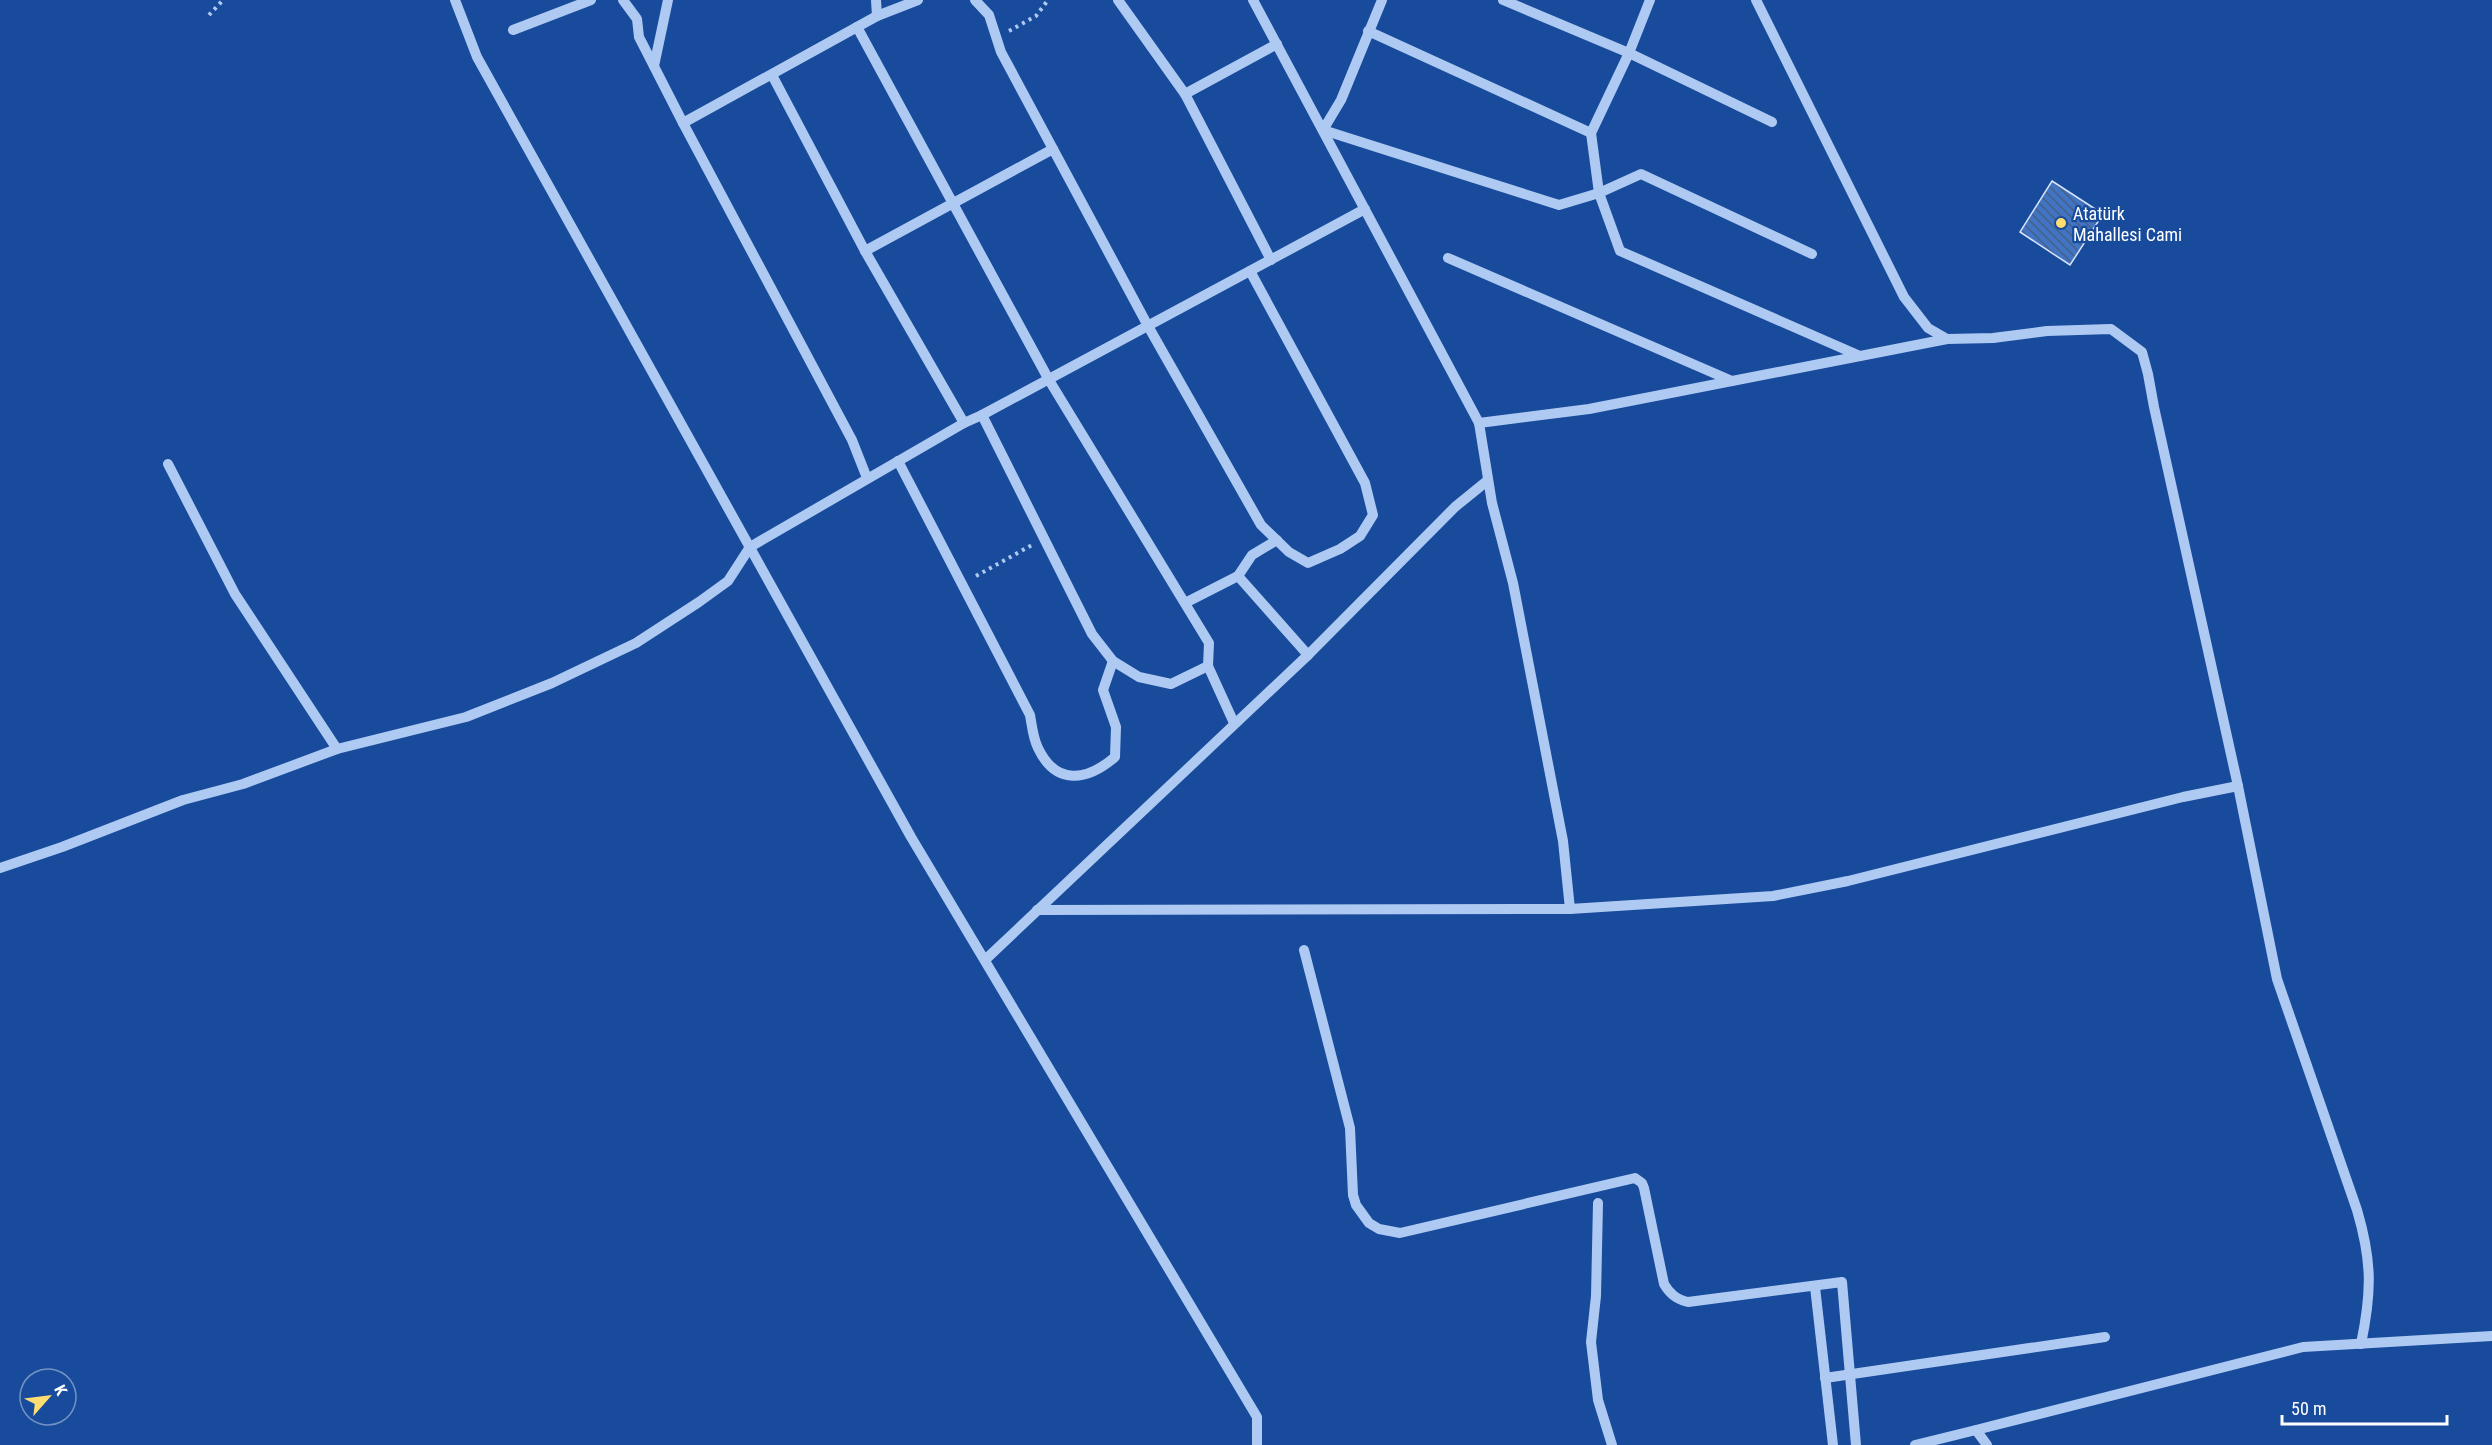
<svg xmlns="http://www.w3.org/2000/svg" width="2492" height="1445" font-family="'Roboto Condensed',sans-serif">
<defs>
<pattern id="building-back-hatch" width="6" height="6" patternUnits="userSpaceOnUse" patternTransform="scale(1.5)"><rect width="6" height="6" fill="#4174c2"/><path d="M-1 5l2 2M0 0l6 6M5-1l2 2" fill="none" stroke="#466087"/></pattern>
</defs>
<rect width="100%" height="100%" fill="#184b9c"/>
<path fill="url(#building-back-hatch)" stroke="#d7e6fc" stroke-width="1.5" d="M2052 181 2103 214 2070 265 2020 232Z"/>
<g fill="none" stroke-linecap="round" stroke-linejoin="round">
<g stroke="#afcaf2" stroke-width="4" stroke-dasharray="3 4.5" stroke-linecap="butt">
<path d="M209 15 223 0"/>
<path d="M1009 31 1036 16 1048 0"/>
<path d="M976 576 1032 545"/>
</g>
<g stroke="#afcaf2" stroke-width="10">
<path d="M455 0 477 57 911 837 1257 1417V1445"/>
<path d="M623 0 637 19 639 37 683 123 852 440 867 478"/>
<path d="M876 0 877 16"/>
<path d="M975 0 989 15 1001 52 1148 326 1261 525 1289 552 1308 563 1340 549 1360 536 1373 515 1365 483 1250 271"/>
<path d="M1118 0 1185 94 1271 260"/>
<path d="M1253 0 1479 423 1492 503 1513 583 1563 841 1570 909"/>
<path d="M1382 0 1341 100 1323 130 1559 205 1599 193 1641 174 1812 254"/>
<path d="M1503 0 1629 53 1772 122"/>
<path d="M1650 0 1629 53 1591 133 1599 193 1620 251 1860 356"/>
<path d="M1756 0 1904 297 1928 328 1947 339"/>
<path d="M857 27 1049 380 1209 643 1208 666 1171 684 1139 677 1113 661 1092 634 982 415"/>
<path d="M513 30 591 0"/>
<path d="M1368 31 1591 133"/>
<path d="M654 66 668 0"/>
<path d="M772 75 865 251 964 423"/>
<path d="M1185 94 1277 44"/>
<path d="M683 123 877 16 918 0"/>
<path d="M865 251 1053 149"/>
<path d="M1448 258 1732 381"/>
<path d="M1479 423 1589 409 1947 339 1993 338 2047 331 2111 329 2142 352 2148 374 2154 407 2238 786 2277 979 2357 1210C2372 1261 2372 1291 2361 1344"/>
<path d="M898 461 1030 715C1032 726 1033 738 1038 748 1056 786 1087 781 1115 757L1116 727 1103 690 1113 661"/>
<path d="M168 464 235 594 337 749"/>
<path d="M1238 576 1252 555 1277 540"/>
<path d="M1187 602 1238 576 1308 655"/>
<path d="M1208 666 1234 723"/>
<path d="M0 868 62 847 183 800 243 784 337 749 466 717 552 683 636 643 699 602 728 581 750 547 964 423 982 415 1365 209"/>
<path d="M1037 910 1570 909 1773 896 1848 881 2183 797 2238 786"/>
<path d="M1304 950 1350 1128 1353 1195 1356 1205 1369 1223 1379 1229 1400 1233 1635 1178 1642 1183 1644 1188 1664 1284C1670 1294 1676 1299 1688 1302L1842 1282 1856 1445"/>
<path d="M985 960 1308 655 1455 507 1487 481"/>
<path d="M1598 1203 1596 1296 1591 1342 1598 1400 1612 1445"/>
<path d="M1815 1287 1833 1445"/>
<path d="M1825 1378 2105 1337"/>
<path d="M1976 1430 2303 1347 2492 1336"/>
<path d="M1915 1445 1976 1430 1987 1445"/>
</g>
</g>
<circle fill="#ffdd70" stroke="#184b9c" stroke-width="2" cx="2061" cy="223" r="6"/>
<g text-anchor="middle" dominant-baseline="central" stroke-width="4.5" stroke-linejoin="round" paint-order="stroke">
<g font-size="18" fill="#fff" stroke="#184b9c" text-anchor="start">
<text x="2073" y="213">Atatürk<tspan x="2073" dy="21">Mahallesi Cami</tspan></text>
</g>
</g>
<g transform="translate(48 1397) rotate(62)"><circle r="28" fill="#184b9c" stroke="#7493c4" stroke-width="1.5"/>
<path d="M0-4.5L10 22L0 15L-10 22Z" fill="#ffdd70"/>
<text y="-9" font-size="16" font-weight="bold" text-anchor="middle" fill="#ffffff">K</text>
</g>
<path d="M2282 1415v9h165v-9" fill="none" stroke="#ffffff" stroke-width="3"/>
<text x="2291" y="1415" font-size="18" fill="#ffffff" stroke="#184b9c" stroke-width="4.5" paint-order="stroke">50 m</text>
</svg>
